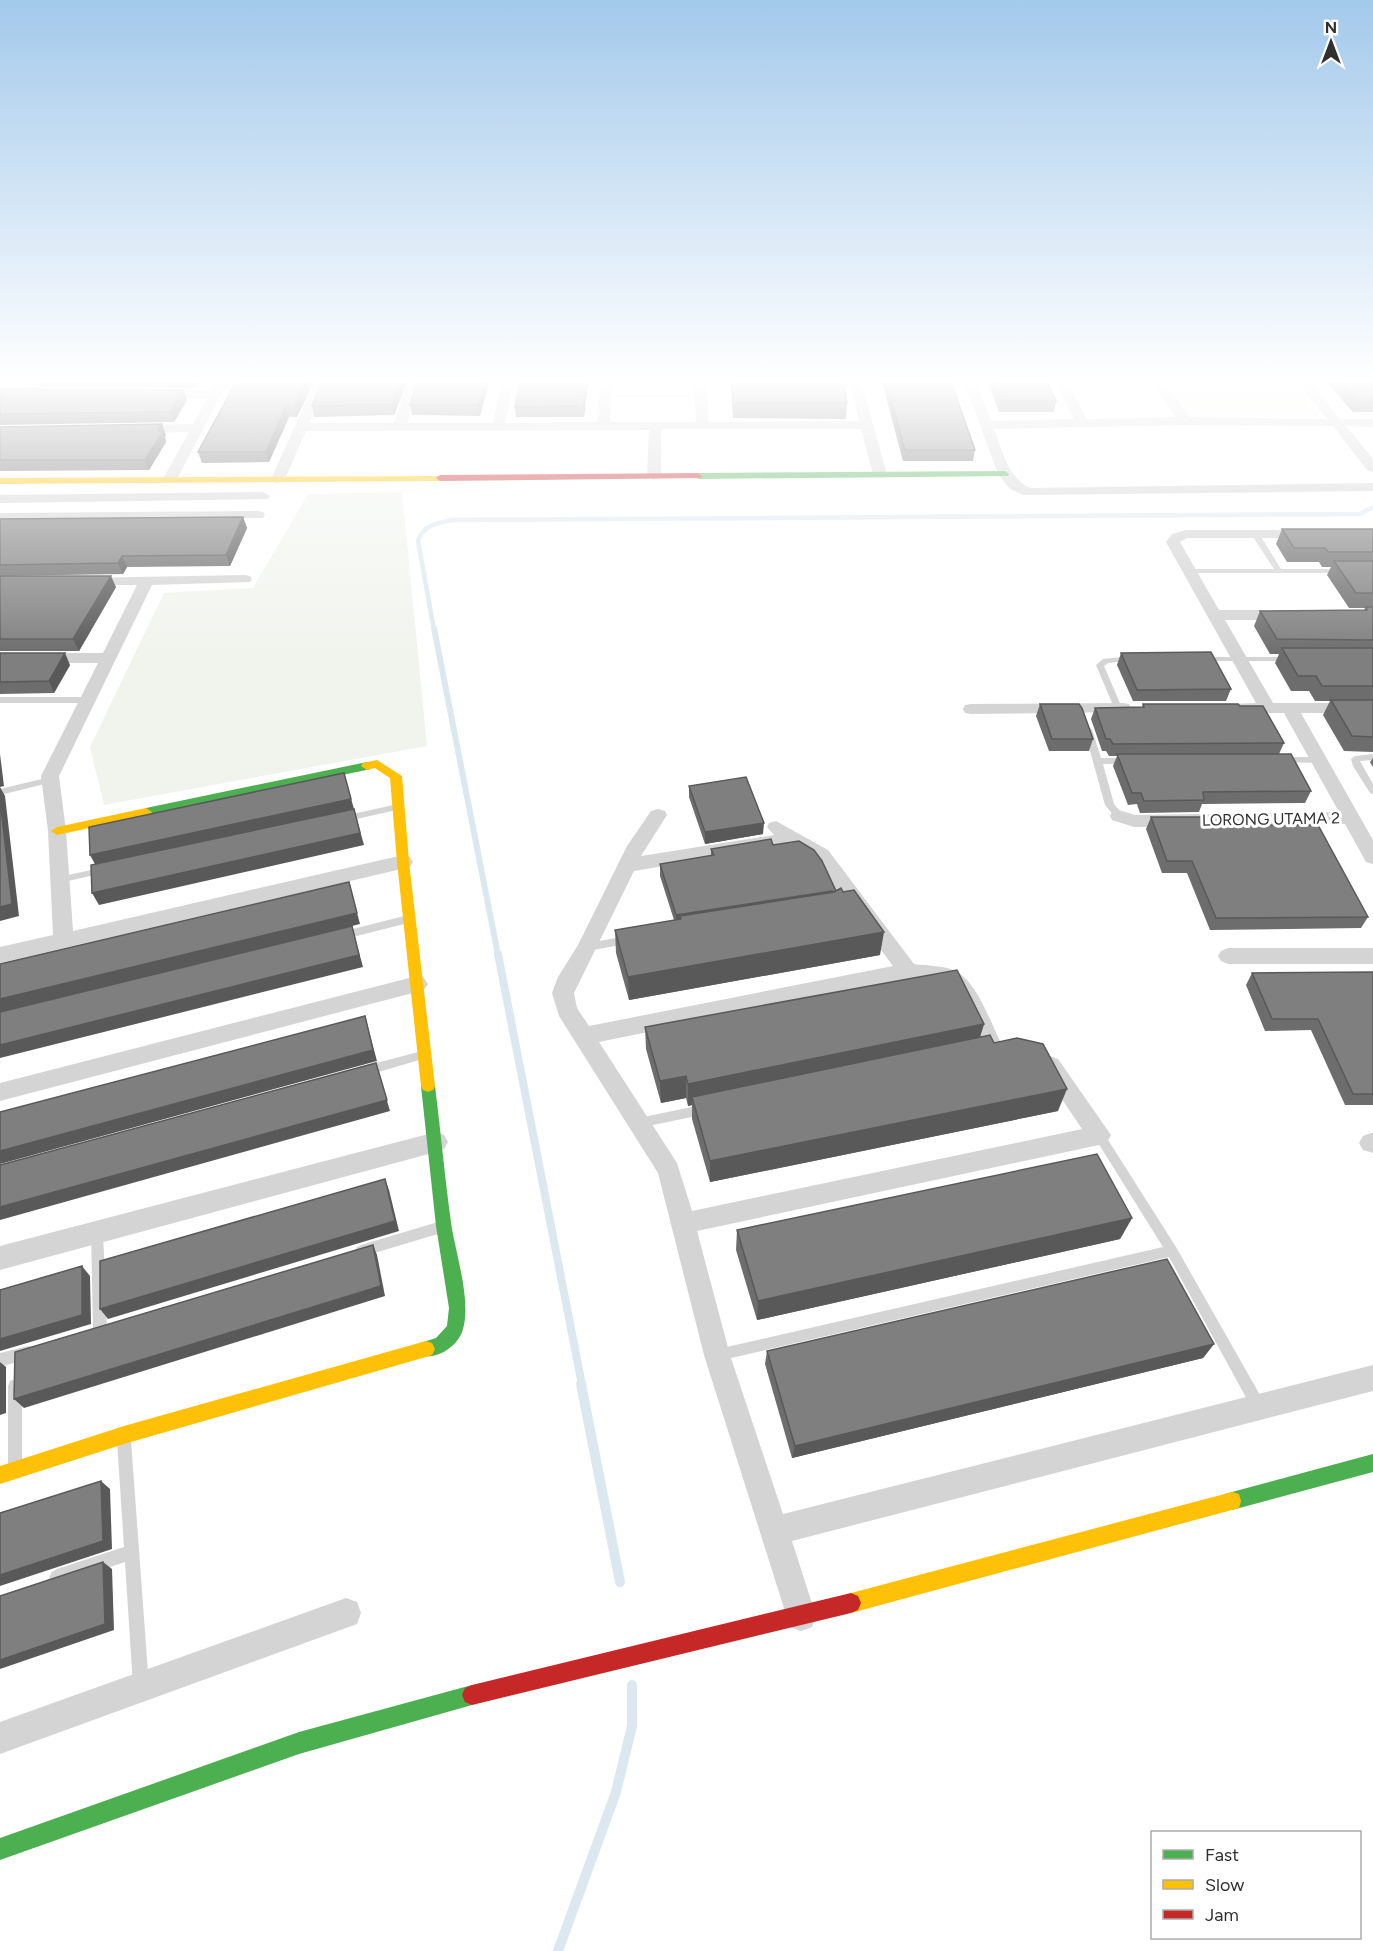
<svg xmlns="http://www.w3.org/2000/svg" width="1373" height="1951" font-family="Figtree,sans-serif">
<rect width="100%" height="100%" fill="#fff"/>
<g fill="#f1f4ed">
<path d="M612 382H695L696 398H611Z"/>
<path d="M1166 382H1291L1319 417H1189Z"/>
<path d="M402 492 427 746 104 805 90 747 164 593 253 588 308 494Z"/>
</g>
<g fill="none" stroke-linecap="round" stroke-linejoin="round">
<path stroke="#dce8f0" stroke-width="4.5" d="M434 630 418 541C423 525 437 523 452 520L1360 514 1373 507"/>
<path stroke="#dce8f0" stroke-width="6" d="M434 628 498 955"/>
<path stroke="#dce8f0" stroke-width="8" d="M498 954 582 1385"/>
<g stroke="#dce8f0" stroke-width="10">
<path d="M581 1384 620 1582"/>
<path d="M558 1951 616 1792 632 1726V1685"/>
</g>
<g fill="#d4d4d4" fill-rule="evenodd">
<path d="M1252 532H1258L1281 569H1343L1347 571 1343 573H1190L1186 571 1190 569H1274L1251 534Z"/>
<path d="M1133 656H1136V660L1108 663 1104 666 1122 708 1118 711 1115 710 1096 665 1103 659Z"/>
<path d="M1199 657H1289L1293 659 1289 661H1199Z"/>
<path d="M0 697H87L91 700 87 703H0Z"/>
<path d="M1088 726 1092 729 1101 758H1127L1131 761 1127 764H1103L1114 804 1124 816 1122 818H1116L1105 805 1084 729Z"/>
<path d="M1373 754V760L1360 761 1373 784V794L1370 793 1353 766 1351 759 1355 756Z"/>
<path d="M1281 757H1320L1324 760 1320 763 1278 762 1277 760Z"/>
<path d="M50 777 53 778 54 780 53 782 0 795V789Z"/>
<path d="M398 804 403 807 401 809 343 822 338 819 343 816Z"/>
<path d="M105 867 110 870 108 872 59 883 54 880 59 877Z"/>
<path d="M408 915 413 919 412 922 341 940 336 936 341 932Z"/>
<path d="M628 936 632 937 633 940 632 943 587 951 582 947 587 943Z"/>
<path d="M422 1051 426 1052 428 1055 426 1058 365 1076 361 1074 359 1071 361 1068 365 1066Z"/>
<path d="M706 1104 710 1106 712 1109 710 1112 706 1114 639 1128 635 1126 633 1123 635 1120 639 1118Z"/>
<path d="M1099 1130 1103 1132 1176 1247 1264 1402 1266 1407 1264 1412 1259 1414 1254 1412 1169 1257 718 1361 713 1360 711 1355 713 1350 718 1349 1163 1247 1095 1138 1093 1135 1095 1132Z"/>
<path d="M438 1222 442 1224 444 1228 442 1232 438 1234 361 1257 357 1255 355 1251 357 1247 361 1245Z"/>
<path d="M97 1226 101 1228 103 1232 107 1330 105 1334 100 1336 95 1334 93 1330 91 1232 93 1228Z"/>
<path d="M28 1346 33 1347 35 1352 33 1357 0 1367V1353Z"/>
<path d="M15 1379 20 1381 22 1386V1463L20 1468 15 1470 10 1468 8 1463V1386L10 1381Z"/>
<path d="M124 1434 129 1436 131 1441 149 1686 147 1692 141 1694 135 1692 133 1686 125 1562 57 1585 52 1582 49 1577 52 1572 57 1569 124 1547 117 1441 119 1436Z"/>
</g>
<g fill="#d4d4d4" fill-rule="evenodd">
<path d="M33 382H45L34 397H26L24 394Z"/>
<path d="M216 382H224L226 385 177 479 170 483 165 482 163 479 189 432 137 433 131 429 137 425 193 424 207 398H159L153 394 159 390H211Z"/>
<path d="M315 382H327L309 423H394L408 382H420L407 423H493L502 382H514L505 423 597 422 600 382H612L610 422H696L694 382H706L709 422 859 421 849 382H861L887 474 880 478 873 474 861 429H661V476L654 480 647 476 649 430 306 431 285 479 278 483 273 482 271 479Z"/>
<path d="M964 382H976L991 421 1074 419 1056 382H1068L1086 419 1176 417 1152 382H1164L1189 417 1327 419 1298 382H1311L1340 419H1373V427L1346 426 1373 459V472L1368 471 1333 426 1185 425 994 429C1003 451 1007 477 1030 488L1373 483V491L1023 495 1010 489 998 474Z"/>
<path d="M263 492 270 496 268 499 0 503V495Z"/>
<path d="M258 511 263 512 265 515 263 518 0 521V513Z"/>
<path d="M1186 530H1306L1313 534 1306 538H1187L1180 542 1219 610H1286L1294 615 1286 620H1225L1273 703H1373V713H1301L1373 840V864L1366 862 1345 824 1134 827 1112 820 1110 816 1112 812 1119 810 1135 815 1339 812 1284 713H1236L1230 712 1228 708 1230 704 1256 703 1166 542 1172 534Z"/>
<path d="M245 575 250 576 252 579 250 582 152 585 59 776 66 831 73 931 403 855 410 857 413 862 410 867 0 963V947L53 935 48 831 41 776 98 663H0V653H103L137 585H85L78 581 80 578Z"/>
<path d="M1123 703 1129 704 1131 708 1129 712 971 714 965 713 963 709 965 705 971 704Z"/>
<path d="M658 809 665 811 667 815 641 856 774 835 767 827 769 823 776 821 828 850 914 964C927 966 945 965 957 972 977 983 990 1021 1000 1041L1014 1044 1017 1050 1014 1056 1006 1059 985 1055 954 992 944 984 908 979 599 1042 677 1163 692 1211 1082 1129 1039 1065 1042 1059 1050 1056 1058 1059 1111 1135 1107 1142 1099 1145 697 1231 730 1355 783 1514 1373 1365V1391L792 1541 816 1616 812 1627 801 1631 790 1627 704 1355 658 1173 559 1016 552 993 558 977 578 945 627 846 651 811ZM791 845 814 860 893 966 589 1026 577 1008 574 993 634 871Z"/>
<path d="M1228 948H1373V964H1228L1221 961 1218 956 1221 951Z"/>
<path d="M417 976 424 978 428 984 424 990 0 1101V1083Z"/>
<path d="M436 1132 444 1135 448 1142 444 1149 436 1152 0 1270V1246Z"/>
<path d="M1371 1133H1373V1153L1363 1150 1359 1143 1363 1136Z"/>
<path d="M346 1598 357 1602 361 1613 357 1624 0 1754V1722Z"/>
</g>
<g fill="#4caf50" fill-rule="evenodd">
<path d="M1005 471 1009 474 1008 476 698 479 694 476 698 473Z"/>
<path d="M367 762 371 763V769L146 816 140 812 146 808Z"/>
<path d="M428 1080 433 1082 435 1086C441 1133 445 1181 452 1229 457 1257 471 1302 463 1329 459 1346 436 1361 420 1355L417 1349 420 1343 436 1338 447 1326 449 1308 436 1226 421 1086 423 1082Z"/>
<path d="M1373 1454V1472L1232 1510 1225 1508 1223 1501 1225 1494 1232 1492Z"/>
<path d="M472 1685 479 1688 482 1695 479 1702 472 1705 299 1754 0 1860V1838L299 1732Z"/>
</g>
<g fill="#ffc107" fill-rule="evenodd">
<path d="M443 476 444 478 440 481 0 484V478Z"/>
<path d="M377 760 402 776 409 862 435 1086 433 1090 428 1092 423 1090 421 1086 397 862 390 778 375 768 367 770 361 766 363 763Z"/>
<path d="M146 808 152 812 150 815 57 835 51 831 57 827Z"/>
<path d="M426 1341 432 1343 435 1349 432 1355 426 1357 124 1444 0 1484V1466L124 1426Z"/>
<path d="M1232 1492 1239 1494 1241 1501 1239 1508 1232 1510 851 1613 844 1610 841 1603 844 1596 851 1593Z"/>
</g>
<g fill="#c62828" fill-rule="evenodd">
<path d="M698 473 702 476 701 478 440 481 436 478 440 475Z"/>
<path d="M851 1593 858 1596 861 1603 858 1610 851 1613 472 1705 465 1702 462 1695 465 1688 472 1685Z"/>
</g>
</g>
<g fill="#6d6d6d">
<path d="M37 382H213V383H198L195 388 39 387Z"/>
<path d="M227 382H314L297 417H289L269 462 202 463 198 452 235 383Z"/>
<path d="M322 382H407L394 415 314 417 312 406Z"/>
<path d="M489 382 480 416 412 415 410 405Z"/>
<path d="M520 382H588L584 417H516L515 407Z"/>
<path d="M731 382H843L847 403 846 419 733 418Z"/>
<path d="M882 382H951L975 450 973 461H903Z"/>
<path d="M988 382H1047L1056 401 1054 412H999Z"/>
<path d="M1326 382H1373V412H1353Z"/>
<path d="M0 389 187 400 174 422 0 425Z"/>
<path d="M0 427 166 435 165 437 166 442 149 470 0 471Z"/>
<path d="M243 517 247 528 230 566 127 567 123 574 0 576V519Z"/>
<path d="M1282 529H1373V752L1344 751 1323 715 1330 701H1315L1309 691H1291L1275 663 1279 654H1270L1254 626 1260 611 1364 610 1365 608H1349L1327 575 1331 567H1322L1319 562H1287L1276 544Z"/>
<path d="M0 576 116 587 79 651H0Z"/>
<path d="M0 653 70 665 54 693 0 694Z"/>
<path d="M1121 653 1231 689 1226 701H1133L1117 665Z"/>
<path d="M1040 704 1093 739 1089 751H1049L1036 716Z"/>
<path d="M1143 704 1240 706 1284 743 1279 754 1311 791 1305 803 1202 804 1199 812 1140 813 1137 804 1128 805 1113 766 1117 756H1109L1106 751H1102L1091 719 1095 708 1142 707Z"/>
<path d="M1373 758V767L1370 762Z"/>
<path d="M689 786 763 834 705 844 689 797Z"/>
<path d="M1151 817 1204 825 1368 917 1361 928 1210 930 1187 873H1162L1146 829Z"/>
<path d="M773 845 836 891 880 955 629 1000 616 953 615 930 674 920 660 876V864L711 856V849Z"/>
<path d="M1373 972V1105H1345L1311 1030 1265 1031 1246 985 1252 973Z"/>
<path d="M984 1024 980 1037 994 1043 1058 1111 710 1182 692 1119V1105L688 1106 686 1098 661 1103 646 1049 645 1027Z"/>
<path d="M1132 1218 1120 1239 757 1320 736 1250 737 1230Z"/>
<path d="M1214 1344 1203 1358 792 1458 765 1364 767 1351Z"/>
</g>
<g fill="#595959">
<path d="M193 382H197L195 388Z"/>
<path d="M306 382H314L297 417 294 406Z"/>
<path d="M401 382H407L394 415 392 405Z"/>
<path d="M485 382H489L480 416 479 405Z"/>
<path d="M586 382H588L584 417 583 406Z"/>
<path d="M184 390 187 400 174 422 170 412Z"/>
<path d="M286 406 289 417 269 462 266 452Z"/>
<path d="M162 424 166 435 165 437 166 442 149 470 145 460 158 431Z"/>
<path d="M243 517 247 528 230 566 226 555Z"/>
<path d="M122 556 127 567 123 574 118 563Z"/>
<path d="M111 576 116 587 79 651 73 639Z"/>
<path d="M65 653 70 665 54 693 49 681Z"/>
<path d="M0 754 4 786 0 787 5 796 19 916 0 921Z"/>
<path d="M344 773 364 845 99 905 92 893 96 866 90 855Z"/>
<path d="M764 823 763 834 705 844V832Z"/>
<path d="M349 882 360 924 0 1013V999Z"/>
<path d="M832 891 831 903 680 916V926L676 927V915Z"/>
<path d="M352 926 363 967 0 1058V1045Z"/>
<path d="M884 932 880 955 629 1000 628 977Z"/>
<path d="M365 1016 377 1061 0 1164V1151Z"/>
<path d="M984 1024 977 1046 692 1097V1105L688 1106V1084Z"/>
<path d="M376 1063 390 1111 0 1220V1207Z"/>
<path d="M686 1076V1098L661 1103 660 1081Z"/>
<path d="M1067 1089 1058 1111 710 1182V1161Z"/>
<path d="M385 1179 389 1190 399 1231 108 1319 100 1309Z"/>
<path d="M1132 1218 1120 1239 757 1320 758 1301Z"/>
<path d="M373 1245 377 1255 385 1296 24 1408 14 1399Z"/>
<path d="M82 1266 90 1276 91 1324 0 1351V1339Z"/>
<path d="M1214 1344 1203 1358 792 1458 795 1446Z"/>
<path d="M0 1362 6 1367V1413L0 1415Z"/>
<path d="M101 1481 110 1489 112 1549 0 1586V1575Z"/>
<path d="M103 1562 112 1569 114 1630 0 1669V1660Z"/>
</g>
<g fill="#7f7f7f" stroke="#595959" stroke-width="1.5">
<path d="M236 382H306L294 406H286L266 452H198Z"/>
<path d="M322 382H401L392 405 312 406Z"/>
<path d="M417 382H485L479 405H410Z"/>
<path d="M520 382H586L583 406 515 407Z"/>
<path d="M732 382H843L847 403H733Z"/>
<path d="M886 382H951L975 450H905Z"/>
<path d="M993 382H1047L1056 401H1001Z"/>
<path d="M1340 382H1373V402H1358Z"/>
<path d="M0 389 184 390 170 412 0 414Z"/>
<path d="M162 424 158 431H163L145 460H0V427Z"/>
<path d="M243 517 226 555 122 556 118 563 0 565V519Z"/>
<path d="M1282 529H1373V552H1328L1325 548H1294Z"/>
<path d="M1334 561H1373V593H1356Z"/>
<path d="M0 576H111L73 639H0Z"/>
<path d="M1366 607H1373V640L1277 639 1260 611 1367 610Z"/>
<path d="M1282 648H1373V686H1322L1316 676H1298Z"/>
<path d="M1211 652 1231 689 1137 690 1121 653Z"/>
<path d="M0 653H65L49 681 0 682Z"/>
<path d="M1331 700H1373V737L1352 736Z"/>
<path d="M1040 704H1079L1082 708 1093 739H1052Z"/>
<path d="M1143 704H1238L1240 706H1263L1284 743 1113 744 1110 739H1106L1095 708 1144 707Z"/>
<path d="M1117 754H1291L1311 791 1203 792 1204 800 1144 801 1141 793H1132Z"/>
<path d="M344 773 351 799 90 855 89 827Z"/>
<path d="M746 777 764 823 705 832 689 786Z"/>
<path d="M0 799 12 904 0 907Z"/>
<path d="M354 809 360 833 92 893 91 865Z"/>
<path d="M1151 817H1204V825H1318L1368 917 1216 918 1192 861H1167Z"/>
<path d="M771 839 773 845 799 841 814 850 822 861 836 891 834 892 832 891 676 915 660 864 714 855 711 849Z"/>
<path d="M349 882 357 913 0 999V964Z"/>
<path d="M841 888 843 892 854 890 884 932 628 977 615 930 681 919 680 916 834 892Z"/>
<path d="M352 926 359 955 0 1045V1012Z"/>
<path d="M957 970 984 1024 688 1084 686 1076 660 1081 645 1027Z"/>
<path d="M1373 972V1094H1353L1318 1019H1272L1252 973Z"/>
<path d="M365 1016 373 1050 0 1151V1112Z"/>
<path d="M990 1035 994 1043 1017 1038 1043 1044 1067 1089 710 1161 692 1097Z"/>
<path d="M376 1063 387 1100 0 1207V1165Z"/>
<path d="M1097 1154 1132 1218 758 1301 737 1230Z"/>
<path d="M385 1179 395 1221 100 1309V1261Z"/>
<path d="M373 1245 381 1286 14 1399 15 1352Z"/>
<path d="M1167 1259 1214 1344 795 1446 767 1351Z"/>
<path d="M82 1266V1315L0 1339V1290Z"/>
<path d="M101 1481 103 1541 0 1575V1513Z"/>
<path d="M103 1562 105 1624 0 1660V1596Z"/>
</g>
<linearGradient id="sky" x2="0" y2="1"><stop stop-color="#a3c9eb"/><stop offset="0.58" stop-color="#fff"/><stop offset="1" stop-color="#fff" stop-opacity="0"/></linearGradient>
<rect width="1373" height="656" fill="url(#sky)"/>
<g text-anchor="middle" dominant-baseline="central" stroke-width="6" stroke-linejoin="round" paint-order="stroke">
<g font-size="16" fill="#303030" stroke="#fff">
<text transform="translate(1271 819) rotate(-1)">LORONG UTAMA 2</text>
</g>
</g>
<rect x="1151" y="1831" width="210" height="108" fill="#ffffff" stroke="#acacac" stroke-width="1.5"/>
<rect x="1163" y="1850" width="30" height="9" fill="#4caf50" stroke="#acacac" stroke-width="1.5"/>
<text x="1205" y="1861" font-size="18" fill="#303030">Fast</text>
<rect x="1163" y="1880" width="30" height="9" fill="#ffc107" stroke="#acacac" stroke-width="1.5"/>
<text x="1205" y="1891" font-size="18" fill="#303030">Slow</text>
<rect x="1163" y="1910" width="30" height="9" fill="#c62828" stroke="#acacac" stroke-width="1.5"/>
<text x="1205" y="1921" font-size="18" fill="#303030">Jam</text>
<g transform="translate(1331 42)" stroke="#ffffff" stroke-width="4.5" paint-order="stroke">
<path d="M0-4.5L10 22L0 15L-10 22Z" fill="#303030"/>
<text y="-9" font-size="16" font-weight="bold" text-anchor="middle" fill="#303030">N</text>
</g>
</svg>
